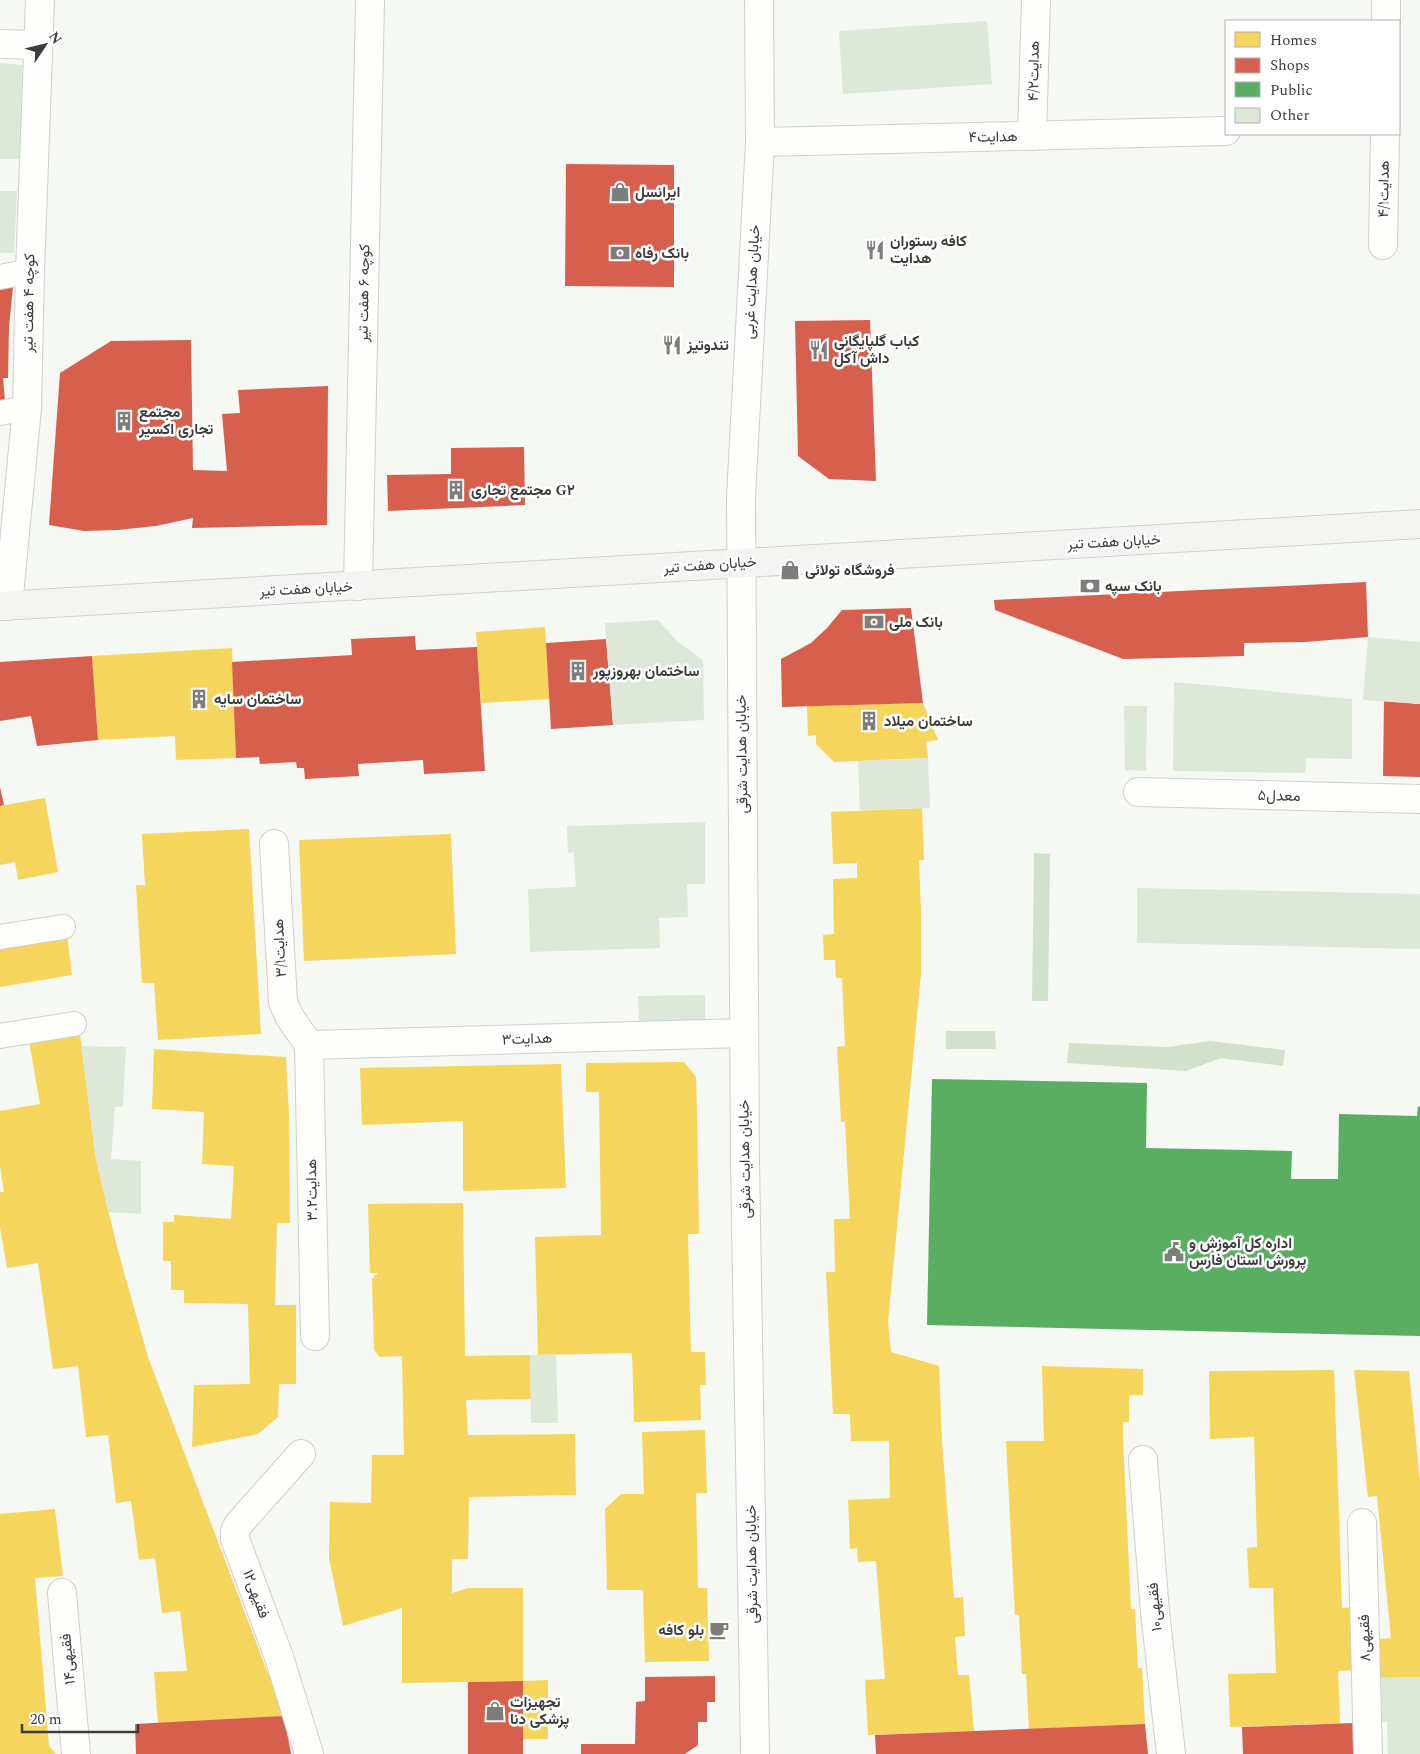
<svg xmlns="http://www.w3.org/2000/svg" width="1420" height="1754" font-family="Spectral,Vazirmatn,serif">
<rect width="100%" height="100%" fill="#f5f8f3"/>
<g fill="#d2e1c9">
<path d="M1034 853 1050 854 1048 1001H1032Z"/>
<path d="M946 1031H995L996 1049H946Z"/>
<path d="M1210 1041 1285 1050 1283 1066 1221 1058 1186 1071 1067 1063 1069 1043 1168 1047Z"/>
</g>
<g fill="#f6d55c">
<path d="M545 627 550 699 481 703 476 632Z"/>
<path d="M232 648 236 758 176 760 175 736 98 740 92 656Z"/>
<path d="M923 703 938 740 926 742 928 758 834 762 816 744V735L808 736 807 706Z"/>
<path d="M45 798 58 872 18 880 15 862 0 865V806Z"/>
<path d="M922 808 924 860H919L921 910V974L888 1322 891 1352 939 1366 942 1441 954 1598 963 1597 964 1616 965 1636 955 1637 958 1675H969L974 1731 868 1735 865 1680 885 1679 876 1561 858 1562 857 1548 850 1549 848 1500 890 1498 889 1441H851L850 1414H833L826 1272H835L834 1219H850L845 1122H841L837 1047 845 1046 842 978H836L835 960H824L823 935 834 934 833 879 857 878V863L833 864 831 812Z"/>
<path d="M249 829 261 1034 158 1040 154 983H142L136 885H145L142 834Z"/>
<path d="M451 834 456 954 304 961 299 840Z"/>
<path d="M67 934 72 975 0 987V945Z"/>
<path d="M80 1034 96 1159 118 1251 148 1357 284 1716 158 1724 154 1672 187 1671 180 1611 162 1613 155 1558 139 1560 131 1501 116 1503 108 1435 86 1437 78 1366 53 1369 38 1263 7 1268 0 1227V1192H4L0 1166V1111L40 1104 29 1041Z"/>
<path d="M154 1049 286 1057 289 1116 290 1223H277L275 1305H296V1384H279L278 1417 258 1434 192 1447 194 1385 250 1384 248 1304 184 1303V1290H171V1261H163V1222H174V1215L231 1219 234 1166 202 1164 204 1112 152 1109Z"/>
<path d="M684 1062 696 1077 697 1113 699 1234H688L691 1352H705L706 1385H700L701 1420 634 1422 632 1353 538 1355 535 1237 601 1235 599 1092H586V1063Z"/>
<path d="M561 1064 566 1188 463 1191V1121L362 1125 360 1068Z"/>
<path d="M463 1203 465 1356 530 1355 531 1399 466 1400 468 1435 575 1434 576 1495 469 1497 468 1559H452V1593L468 1588H523V1681L548 1680V1739H523V1681L402 1683V1608L343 1626 329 1558 330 1502 371 1503 372 1455H404L402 1356 380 1357 374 1350 372 1279 378 1273H370L368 1204Z"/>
<path d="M1042 1366 1143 1369V1395H1129V1422H1123V1440L1131 1609H1135L1138 1668H1142L1145 1724 1029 1729 1026 1674H1022L1019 1615H1015L1006 1441H1044Z"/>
<path d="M1334 1370 1342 1608 1354 1607 1357 1670 1338 1671 1340 1723 1230 1727 1228 1674 1276 1673 1273 1588H1249L1247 1548 1257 1547 1254 1437 1210 1439 1209 1371Z"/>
<path d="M1354 1370 1409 1371 1420 1481V1677L1380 1678V1639L1391 1638 1377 1496 1368 1497Z"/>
<path d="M705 1430 707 1493H696L698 1588H707L709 1661 645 1662 643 1590H607L605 1509 621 1494H644L642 1432Z"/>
<path d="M55 1509 63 1576 35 1578 49 1746 56 1754H0V1514Z"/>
</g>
<g fill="#d6604d">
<path d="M566 164 674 165V287L565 286Z"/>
<path d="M13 287 9 327 8 378H3L5 401H0V290Z"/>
<path d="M870 320 876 481 829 479 798 456 795 321Z"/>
<path d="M191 340 193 470 227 471 222 414 240 413 238 390 328 386 327 525 192 528 193 518 156 526 117 530 84 531 49 525 60 373 111 341Z"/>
<path d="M524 447 525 505 388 511 387 475 451 474V448Z"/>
<path d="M1366 582 1368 637 1305 642 1244 643V656L1123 659 995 610 994 600Z"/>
<path d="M911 608 923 703 782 707 781 659 811 643 827 628 842 610Z"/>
<path d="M415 636 416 650 477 647 485 771 424 774 423 760 358 764 359 776 305 779 304 768H297L296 762 260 764 259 757 236 758 232 662 352 655 351 639Z"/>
<path d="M606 639 613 725 551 729 546 643Z"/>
<path d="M92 656 98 740 37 746 31 716 0 721V662Z"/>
<path d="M1384 701 1420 704V777L1383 776Z"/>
<path d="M0 787 4 805 0 806Z"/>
<path d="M715 1676V1702H707V1722H698V1745L685 1754H581V1744H635L636 1702 645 1701V1677Z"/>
<path d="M523 1681V1754H468V1682Z"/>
<path d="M284 1716 291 1754H136L135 1724Z"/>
<path d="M1353 1723 1354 1754H1243L1242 1727Z"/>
<path d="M1145 1724 1148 1754H876L875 1735Z"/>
</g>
<path fill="#5aae61" d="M932 1079 1147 1083 1146 1148 1292 1151 1291 1179H1338L1339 1114 1417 1116 1418 1106 1420 1107V1336L927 1325Z"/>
<g fill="#dee8d9">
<path d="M987 21 992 84 843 94 839 31Z"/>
<path d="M0 63 22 65 20 159H0Z"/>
<path d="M0 191H17L14 253H0Z"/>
<path d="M658 620 679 643 703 660 704 720 613 725 605 623Z"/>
<path d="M1368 637 1420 642V704L1363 700Z"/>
<path d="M1174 682 1352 699V759L1306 758 1305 773 1173 771Z"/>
<path d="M1124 706H1147L1146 771 1125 770Z"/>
<path d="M928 758 930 808 860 810 858 761Z"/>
<path d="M705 822V884H687L688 917 659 918 660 948 530 952 528 889 576 887 574 852 568 853 567 826Z"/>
<path d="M1137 888 1420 894V949L1137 943Z"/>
<path d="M705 995V1022L639 1023 638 996Z"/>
<path d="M81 1046 126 1047 123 1107H115L111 1159 141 1161V1214L108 1212 96 1159Z"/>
<path d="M556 1354 558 1423H531L530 1355Z"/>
<path d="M1420 1677V1754H1388L1387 1722H1380V1678Z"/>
</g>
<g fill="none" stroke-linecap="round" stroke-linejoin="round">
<defs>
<g id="service">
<path d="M0 277 30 271"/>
<path d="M0 413 27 408"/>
<path d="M0 937 63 927"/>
<path d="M0 1036 74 1024"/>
</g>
<g id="minor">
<path d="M1386 21V0"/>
<path d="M0 44 38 45"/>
<path d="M1032 136 1036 0"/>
<path d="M760 142 1226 131"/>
<path d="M1383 245 1385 134"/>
<path d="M358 586 370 0"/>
<path d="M8 606 27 408 30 271 40 0"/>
<path d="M1138 792 1420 799"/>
<path d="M274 844 283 1002 289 1016 309 1045"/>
<path d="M309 1045 744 1033"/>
<path d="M309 1045 315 1336"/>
<path d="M301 1454 238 1525 235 1531V1539L279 1657 309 1754"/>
<path d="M1143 1460 1155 1612 1171 1754"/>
<path d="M1362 1523 1368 1754"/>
<path d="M62 1593 76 1754"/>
</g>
<path id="tertiary" d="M755 1754 745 1162 741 497 760 142 759 0"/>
<path id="secondary" d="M0 606 1420 524"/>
</defs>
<use href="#service" stroke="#cdd0cc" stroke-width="26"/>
<use href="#minor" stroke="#cdd0cc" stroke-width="30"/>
<use href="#tertiary" stroke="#cdd0cc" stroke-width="30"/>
<use href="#secondary" stroke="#cdd0cc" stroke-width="30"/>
<use href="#service" stroke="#fefefd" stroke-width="24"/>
<use href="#minor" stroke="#fefefd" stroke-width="28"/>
<use href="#tertiary" stroke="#fefefd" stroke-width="28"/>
<use href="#secondary" stroke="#f4f5f3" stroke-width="28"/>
</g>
<defs>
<symbol id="shop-bare" viewBox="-9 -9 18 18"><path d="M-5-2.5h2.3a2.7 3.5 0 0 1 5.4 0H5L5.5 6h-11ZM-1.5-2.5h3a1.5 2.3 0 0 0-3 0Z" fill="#7d7e7b" stroke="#fff" stroke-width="2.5" paint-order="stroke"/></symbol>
<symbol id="restaurant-bare" viewBox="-9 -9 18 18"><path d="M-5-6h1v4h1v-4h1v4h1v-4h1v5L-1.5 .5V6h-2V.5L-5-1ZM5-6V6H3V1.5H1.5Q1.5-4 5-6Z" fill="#7d7e7b" stroke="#fff" stroke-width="2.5" paint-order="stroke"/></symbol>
<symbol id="bank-bare" viewBox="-9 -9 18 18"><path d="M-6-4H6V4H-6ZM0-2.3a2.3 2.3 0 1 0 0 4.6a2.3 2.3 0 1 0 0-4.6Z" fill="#7d7e7b" stroke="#fff" stroke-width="2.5" paint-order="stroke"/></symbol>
<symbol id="building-bare" viewBox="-9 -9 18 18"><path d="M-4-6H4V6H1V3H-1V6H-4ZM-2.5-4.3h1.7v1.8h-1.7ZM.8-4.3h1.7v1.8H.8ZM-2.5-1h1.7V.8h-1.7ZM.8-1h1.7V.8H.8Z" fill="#7d7e7b" stroke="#fff" stroke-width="2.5" paint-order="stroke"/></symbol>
<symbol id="civic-bare" viewBox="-9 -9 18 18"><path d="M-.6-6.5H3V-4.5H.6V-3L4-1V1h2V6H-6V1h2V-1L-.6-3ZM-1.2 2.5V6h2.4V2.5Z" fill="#7d7e7b" stroke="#fff" stroke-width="2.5" paint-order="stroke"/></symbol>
<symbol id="cafe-bare" viewBox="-9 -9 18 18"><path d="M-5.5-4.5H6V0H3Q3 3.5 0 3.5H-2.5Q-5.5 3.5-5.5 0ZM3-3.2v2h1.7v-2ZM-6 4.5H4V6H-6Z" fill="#7d7e7b" stroke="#fff" stroke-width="2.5" paint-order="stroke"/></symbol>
</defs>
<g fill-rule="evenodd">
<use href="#shop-bare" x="606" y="178" width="28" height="28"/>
<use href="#restaurant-bare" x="861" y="236" width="28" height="28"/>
<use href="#bank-bare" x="606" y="239" width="28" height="28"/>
<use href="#restaurant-bare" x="658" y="331" width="28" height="28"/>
<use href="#restaurant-bare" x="805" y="336" width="28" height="28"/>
<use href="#building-bare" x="110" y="407" width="28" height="28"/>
<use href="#building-bare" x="442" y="476" width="28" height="28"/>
<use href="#shop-bare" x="776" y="556" width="28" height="28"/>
<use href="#bank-bare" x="1076" y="572" width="28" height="28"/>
<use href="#bank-bare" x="860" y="608" width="28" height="28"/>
<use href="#building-bare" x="564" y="657" width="28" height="28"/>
<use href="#building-bare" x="185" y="685" width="28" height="28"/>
<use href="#building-bare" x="855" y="707" width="28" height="28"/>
<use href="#civic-bare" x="1160" y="1238" width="28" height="28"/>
<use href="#cafe-bare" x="705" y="1616" width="28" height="28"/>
<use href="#shop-bare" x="481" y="1697" width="28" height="28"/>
</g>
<g text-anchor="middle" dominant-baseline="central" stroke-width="5" stroke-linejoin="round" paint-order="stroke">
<g font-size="15" fill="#3c3d3b" stroke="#fff">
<text transform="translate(1034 71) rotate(-89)">هدایت۴/۲</text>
<text transform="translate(993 137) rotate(-1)">هدایت۴</text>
<text transform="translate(1384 189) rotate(-89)">هدایت۴/۱</text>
<text transform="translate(752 282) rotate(-87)">خیابان هدایت غربی</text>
<text transform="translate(364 293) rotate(-89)">کوچه ۶ هفت تیر</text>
<text transform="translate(29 303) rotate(-89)">کوچه ۴ هفت تیر</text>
<text transform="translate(1114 542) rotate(-3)">خیابان هفت تیر</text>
<text transform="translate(710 565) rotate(-4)">خیابان هفت تیر</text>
<text transform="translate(306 589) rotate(-3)">خیابان هفت تیر</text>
<text transform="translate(742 754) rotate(-91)">خیابان هدایت شرقی</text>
<text transform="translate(1279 796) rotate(1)">معدل۵</text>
<text transform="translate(280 948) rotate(-93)">هدایت۳/۱</text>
<text transform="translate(527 1039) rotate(-2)">هدایت۳</text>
<text transform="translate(745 1159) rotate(-91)">خیابان هدایت شرقی</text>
<text transform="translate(312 1190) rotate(-91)">هدایت۳.۲</text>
<text transform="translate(752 1564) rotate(-91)">خیابان هدایت شرقی</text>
<text transform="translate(256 1594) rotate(70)">فقیهی۱۲</text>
<text transform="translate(1155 1607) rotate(-95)">فقیهی۱۰</text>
<text transform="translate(1365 1638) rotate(-92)">فقیهی۸</text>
<text transform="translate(68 1659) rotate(-95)">فقیهی۱۴</text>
</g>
<g font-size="15" font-weight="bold" fill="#3c3d3b" stroke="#fff" text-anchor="start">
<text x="635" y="192">ایرانسل</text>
<text x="890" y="241">کافه رستوران<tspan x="890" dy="17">هدایت</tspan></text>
<text x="635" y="253">بانک رفاه</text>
<text x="834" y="341">کباب گلپایگانی<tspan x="834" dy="17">داش آکل</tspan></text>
<text x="687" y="345">تندوتیز</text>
<text x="139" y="412">مجتمع<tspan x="139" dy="17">تجاری اکسیر</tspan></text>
<text x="471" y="490">مجتمع تجاری G۲</text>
<text x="805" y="570">فروشگاه تولائی</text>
<text x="1105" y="586">بانک سپه</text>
<text x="889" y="622">بانک ملی</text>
<text x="593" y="671">ساختمان بهروزپور</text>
<text x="214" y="699">ساختمان سایه</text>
<text x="884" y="721">ساختمان میلاد</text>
<text x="1189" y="1243">اداره کل آموزش و<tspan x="1189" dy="17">پرورش استان فارس</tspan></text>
<text x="704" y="1630" text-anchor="end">بلو کافه</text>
<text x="510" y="1702">تجهیزات<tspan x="510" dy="17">پزشکی دنا</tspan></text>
</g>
</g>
<rect x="1225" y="20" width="175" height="115" fill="#ffffff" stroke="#b1b1b1"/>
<rect x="1235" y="32" width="25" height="15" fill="#f6d55c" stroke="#b1b1b1"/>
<text x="1270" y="45" font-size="15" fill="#3c3d3b">Homes</text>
<rect x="1235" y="58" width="25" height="15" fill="#d6604d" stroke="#b1b1b1"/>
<text x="1270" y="70" font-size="15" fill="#3c3d3b">Shops</text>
<rect x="1235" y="82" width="25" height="15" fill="#5aae61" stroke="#b1b1b1"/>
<text x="1270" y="95" font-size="15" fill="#3c3d3b">Public</text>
<rect x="1235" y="108" width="25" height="15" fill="#dee8d9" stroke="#b1b1b1"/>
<text x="1270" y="120" font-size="15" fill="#3c3d3b">Other</text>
<g transform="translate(45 45) rotate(55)" stroke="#ffffff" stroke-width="4" paint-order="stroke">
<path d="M0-4L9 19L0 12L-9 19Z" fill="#3c3d3b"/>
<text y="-8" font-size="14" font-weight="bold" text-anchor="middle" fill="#3c3d3b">N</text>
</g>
<path d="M22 1724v8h116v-8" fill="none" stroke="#3c3d3b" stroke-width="2.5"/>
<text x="30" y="1724" font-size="15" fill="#3c3d3b" stroke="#ffffff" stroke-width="4" paint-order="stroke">20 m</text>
</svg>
